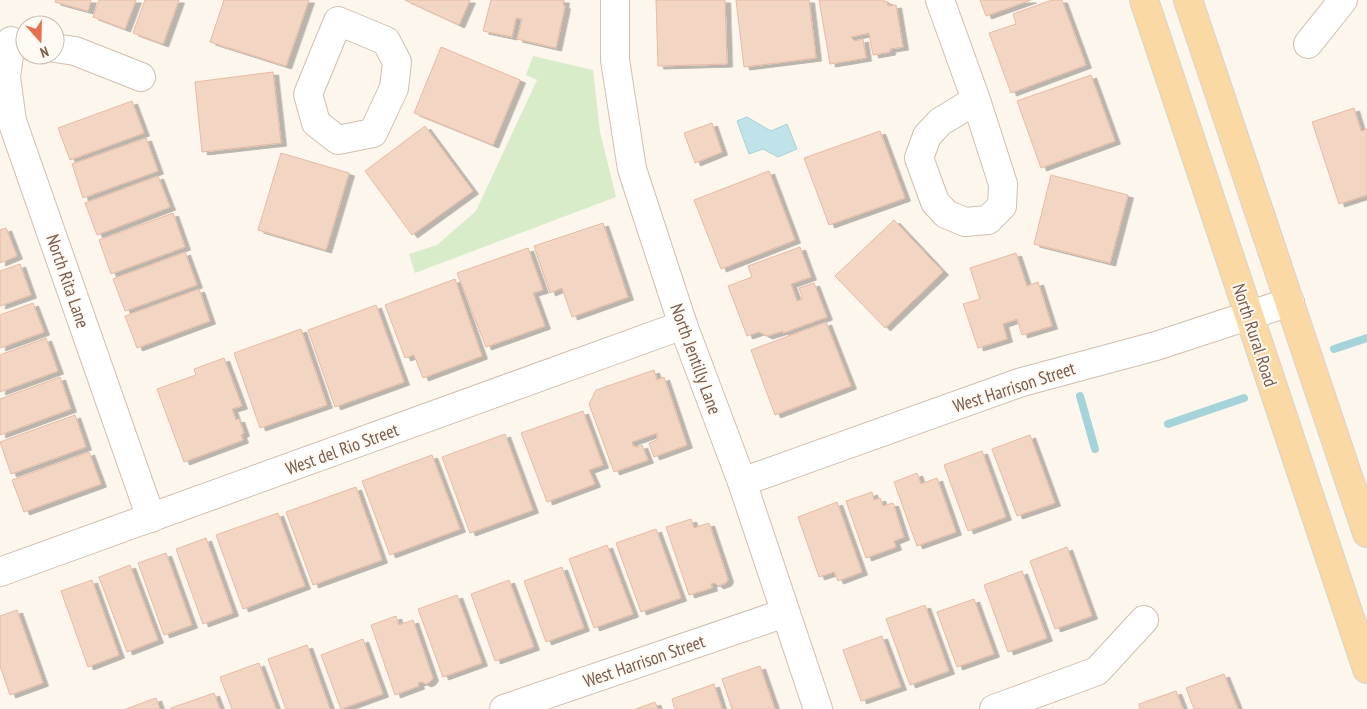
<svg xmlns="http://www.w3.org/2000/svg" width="1367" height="709" font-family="'PT Sans Narrow',sans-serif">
<defs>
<filter id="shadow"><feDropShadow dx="5.5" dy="3" stdDeviation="0" flood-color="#0004"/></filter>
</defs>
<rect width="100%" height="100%" fill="#fdf6ec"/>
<path fill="#d8ecc9" d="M533 56 593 70 600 132 616 197 415 273 409 254 437 245 476 211 537 80 526 75Z"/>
<path fill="#bfe3e8" stroke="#a5d3da" d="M747 117 771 131 787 124 797 149 778 157 763 149 749 154 737 121Z"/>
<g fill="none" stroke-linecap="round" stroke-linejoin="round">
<g stroke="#a5d3da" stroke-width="8">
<path d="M1334 349 1367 338"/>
<path d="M1080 396 1095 449"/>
<path d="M1168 424 1244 398"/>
</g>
</g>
<g fill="#f3d5c3" stroke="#e6bba3" filter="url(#shadow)">
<path d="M56 0H91L88 11 55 2Z"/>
<path d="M99 0H136L125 29 93 17Z"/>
<path d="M145 0H179L163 44 133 33Z"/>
<path d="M224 0H309L286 66 210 42Z"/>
<path d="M405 0H470L459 25Z"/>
<path d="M491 0H564L563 5 565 6 556 48 517 39 522 19 516 18 512 37 483 31Z"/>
<path d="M656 0H725L727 64 658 66Z"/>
<path d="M736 0H809L816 58 744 67Z"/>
<path d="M819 0H884V2L887 1 888 6 896 5 903 47 890 49V52L873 55 869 33 851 37 855 41 863 39 866 58 830 64Z"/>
<path d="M980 0H1031L986 16Z"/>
<path d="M1052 0H1062L1086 65 1011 93 989 33 1016 24 1013 14Z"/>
<path d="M441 47 520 80 493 145 414 113Z"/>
<path d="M273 72 281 143 202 152 195 82Z"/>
<path d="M1091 75 1115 141 1041 168 1017 101Z"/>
<path d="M132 101 144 133 70 160 58 128Z"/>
<path d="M1354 108 1361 131 1367 129V195L1339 204 1312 122Z"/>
<path d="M712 123 722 152 695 163 684 133Z"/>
<path d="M425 126 473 191 412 235 365 171Z"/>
<path d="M880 131 905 198 829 225 804 158Z"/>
<path d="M146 138 158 171 83 198 72 164Z"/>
<path d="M281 153 349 173 326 250 258 230Z"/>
<path d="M769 171 795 240 721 269 694 200Z"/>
<path d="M1051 175 1128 195 1110 263 1034 244Z"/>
<path d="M158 176 170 207 97 235 85 203Z"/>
<path d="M173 213 185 247 111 274 99 240Z"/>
<path d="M894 220 943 272 885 328 835 276Z"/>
<path d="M603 223 628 297 572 317 562 288 550 293 534 246Z"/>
<path d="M6 228 17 256 0 263V230Z"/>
<path d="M800 247 811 277 791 284 797 301 801 300 802 296 799 288 814 283 827 317 783 333V331L767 336 759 332 747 336 728 286 752 277 748 266Z"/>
<path d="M528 248 543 290 533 293 545 326 486 347 457 273Z"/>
<path d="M185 252 197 285 125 311 113 279Z"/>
<path d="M1016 253 1027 286 1038 282 1052 326 1022 335 1017 319 1003 324 1007 339 978 348 963 304 980 299 970 268Z"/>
<path d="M20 264 31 295 0 306V271Z"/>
<path d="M455 279 482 356 423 378 414 355 405 358 385 305Z"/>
<path d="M199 289 210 321 137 348 125 316Z"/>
<path d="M33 303 44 332 0 348V315Z"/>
<path d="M376 305 404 382 335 407 308 330Z"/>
<path d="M826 322 851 386 775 415 751 350Z"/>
<path d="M301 329 327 405 260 428 234 353Z"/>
<path d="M46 338 58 371 0 392V355Z"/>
<path d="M224 358 242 406 232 409 236 420 239 419 244 433 241 435 243 440 184 462 157 389 196 375 194 369Z"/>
<path d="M654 370 657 380 664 377 687 445 654 457 649 443 657 440V433L632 442 633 446 637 447 642 445 648 460 614 472 589 404 596 390Z"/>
<path d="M60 377 71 409 0 435V399Z"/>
<path d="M583 411 603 465 589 470 595 484 547 502 521 433Z"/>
<path d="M75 415 86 447 11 474 0 442Z"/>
<path d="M505 434 533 510 470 533 442 457Z"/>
<path d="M1030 435 1055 503 1017 516 992 449Z"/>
<path d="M982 451 1006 517 968 531 944 465Z"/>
<path d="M89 452 101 484 24 512 12 480Z"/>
<path d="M432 455 460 529 390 555 362 481Z"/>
<path d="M917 473 921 484 937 478 956 532 917 546 894 482Z"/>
<path d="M356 487 382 560 313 585 286 512Z"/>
<path d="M872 492 874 500 880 498 883 506 893 503 904 537 894 541 896 547 866 558 846 501Z"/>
<path d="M837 502 862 572 838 581 834 572 819 577 798 517Z"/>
<path d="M278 513 305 586 243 609 216 535Z"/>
<path d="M691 519 694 528 709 523 728 579 726 583 718 586 715 583 711 584 712 588 689 595 666 527Z"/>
<path d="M656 529 681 598 641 612 616 543Z"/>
<path d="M206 538 233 613 203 624 176 549Z"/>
<path d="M607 545 633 614 594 628 569 559Z"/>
<path d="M1067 547 1092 616 1055 629 1030 561Z"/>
<path d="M166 553 192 625 164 635 138 563Z"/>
<path d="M130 565 158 640 127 652 99 577Z"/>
<path d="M562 567 584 628 546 642 524 581Z"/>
<path d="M1022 571 1047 638 1008 652 984 585Z"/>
<path d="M92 580 119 655 88 667 61 591Z"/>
<path d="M509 580 534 647 495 661 471 594Z"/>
<path d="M457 595 482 663 443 677 418 609Z"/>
<path d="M974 599 994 654 957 667 937 612Z"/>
<path d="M925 605 949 671 910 685 886 619Z"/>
<path d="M17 610 43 683 10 695 0 666V616Z"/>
<path d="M396 616 399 625 413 620 433 678 430 682 426 684 422 682 418 683 419 686 395 695 371 625Z"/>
<path d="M882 636 901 687 861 701 843 650Z"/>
<path d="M363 639 383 694 341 709 321 655Z"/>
<path d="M307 645 330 709H286L268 659Z"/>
<path d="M259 663 276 709H232L220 677Z"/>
<path d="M760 666 775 709H732L722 679Z"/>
<path d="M1224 674 1238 709H1194L1186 688Z"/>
<path d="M714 684 722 709H675L672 699Z"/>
<path d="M1176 691 1183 709H1140L1139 704Z"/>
<path d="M214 693 220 709H171V708Z"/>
<path d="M156 698 160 709H126Z"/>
<path d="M655 702 658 709H636Z"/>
</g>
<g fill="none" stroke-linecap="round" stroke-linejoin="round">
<defs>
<g id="minor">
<path d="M615 0V60L632 169 683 325 742 482 818 709"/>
<path d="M940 0 976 100 1003 184 1002 206 988 220 965 222 946 214 935 202 919 158 927 136 940 122 976 100"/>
<path d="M338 21 386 41 397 62 394 88 373 133 338 140 316 123 308 94Z"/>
<path d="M11 41 6 77 12 121 151 518"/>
<path d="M1308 44 1343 0"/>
<path d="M55 48 75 51 141 77"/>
<path d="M742 482 1022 382 1156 346 1290 302"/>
<path d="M0 572 683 325"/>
<path d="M504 709 785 613"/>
<path d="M994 709 1097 671 1144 620"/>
</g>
<g id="major">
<path d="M1144 0 1367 669"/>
<path d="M1188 0 1367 533"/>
</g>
</defs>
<use href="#minor" stroke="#d1beb0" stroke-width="30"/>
<use href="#major" stroke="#dad1cd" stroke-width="30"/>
<use href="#minor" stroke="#fff" stroke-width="28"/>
<use href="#major" stroke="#fbd9a5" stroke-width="28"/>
</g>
<g text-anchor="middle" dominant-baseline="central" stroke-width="4" stroke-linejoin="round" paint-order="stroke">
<g font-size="18" fill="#7a5c4d" stroke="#fffaf3">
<text transform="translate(68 281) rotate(71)">North Rita Lane</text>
<text transform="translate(1255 335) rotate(72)">North Rural Road</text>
<text transform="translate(696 359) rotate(70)">North Jentilly Lane</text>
<text transform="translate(1014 387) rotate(-18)">West Harrison Street</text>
<text transform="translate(342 449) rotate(-20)">West del Rio Street</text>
<text transform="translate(644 661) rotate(-19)">West Harrison Street</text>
</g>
</g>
<g transform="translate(40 40) rotate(160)"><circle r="24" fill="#fffaf3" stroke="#cabbb1"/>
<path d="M0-4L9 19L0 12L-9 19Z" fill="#e76f51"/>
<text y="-8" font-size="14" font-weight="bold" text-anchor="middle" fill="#7a5c4d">N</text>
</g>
</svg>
